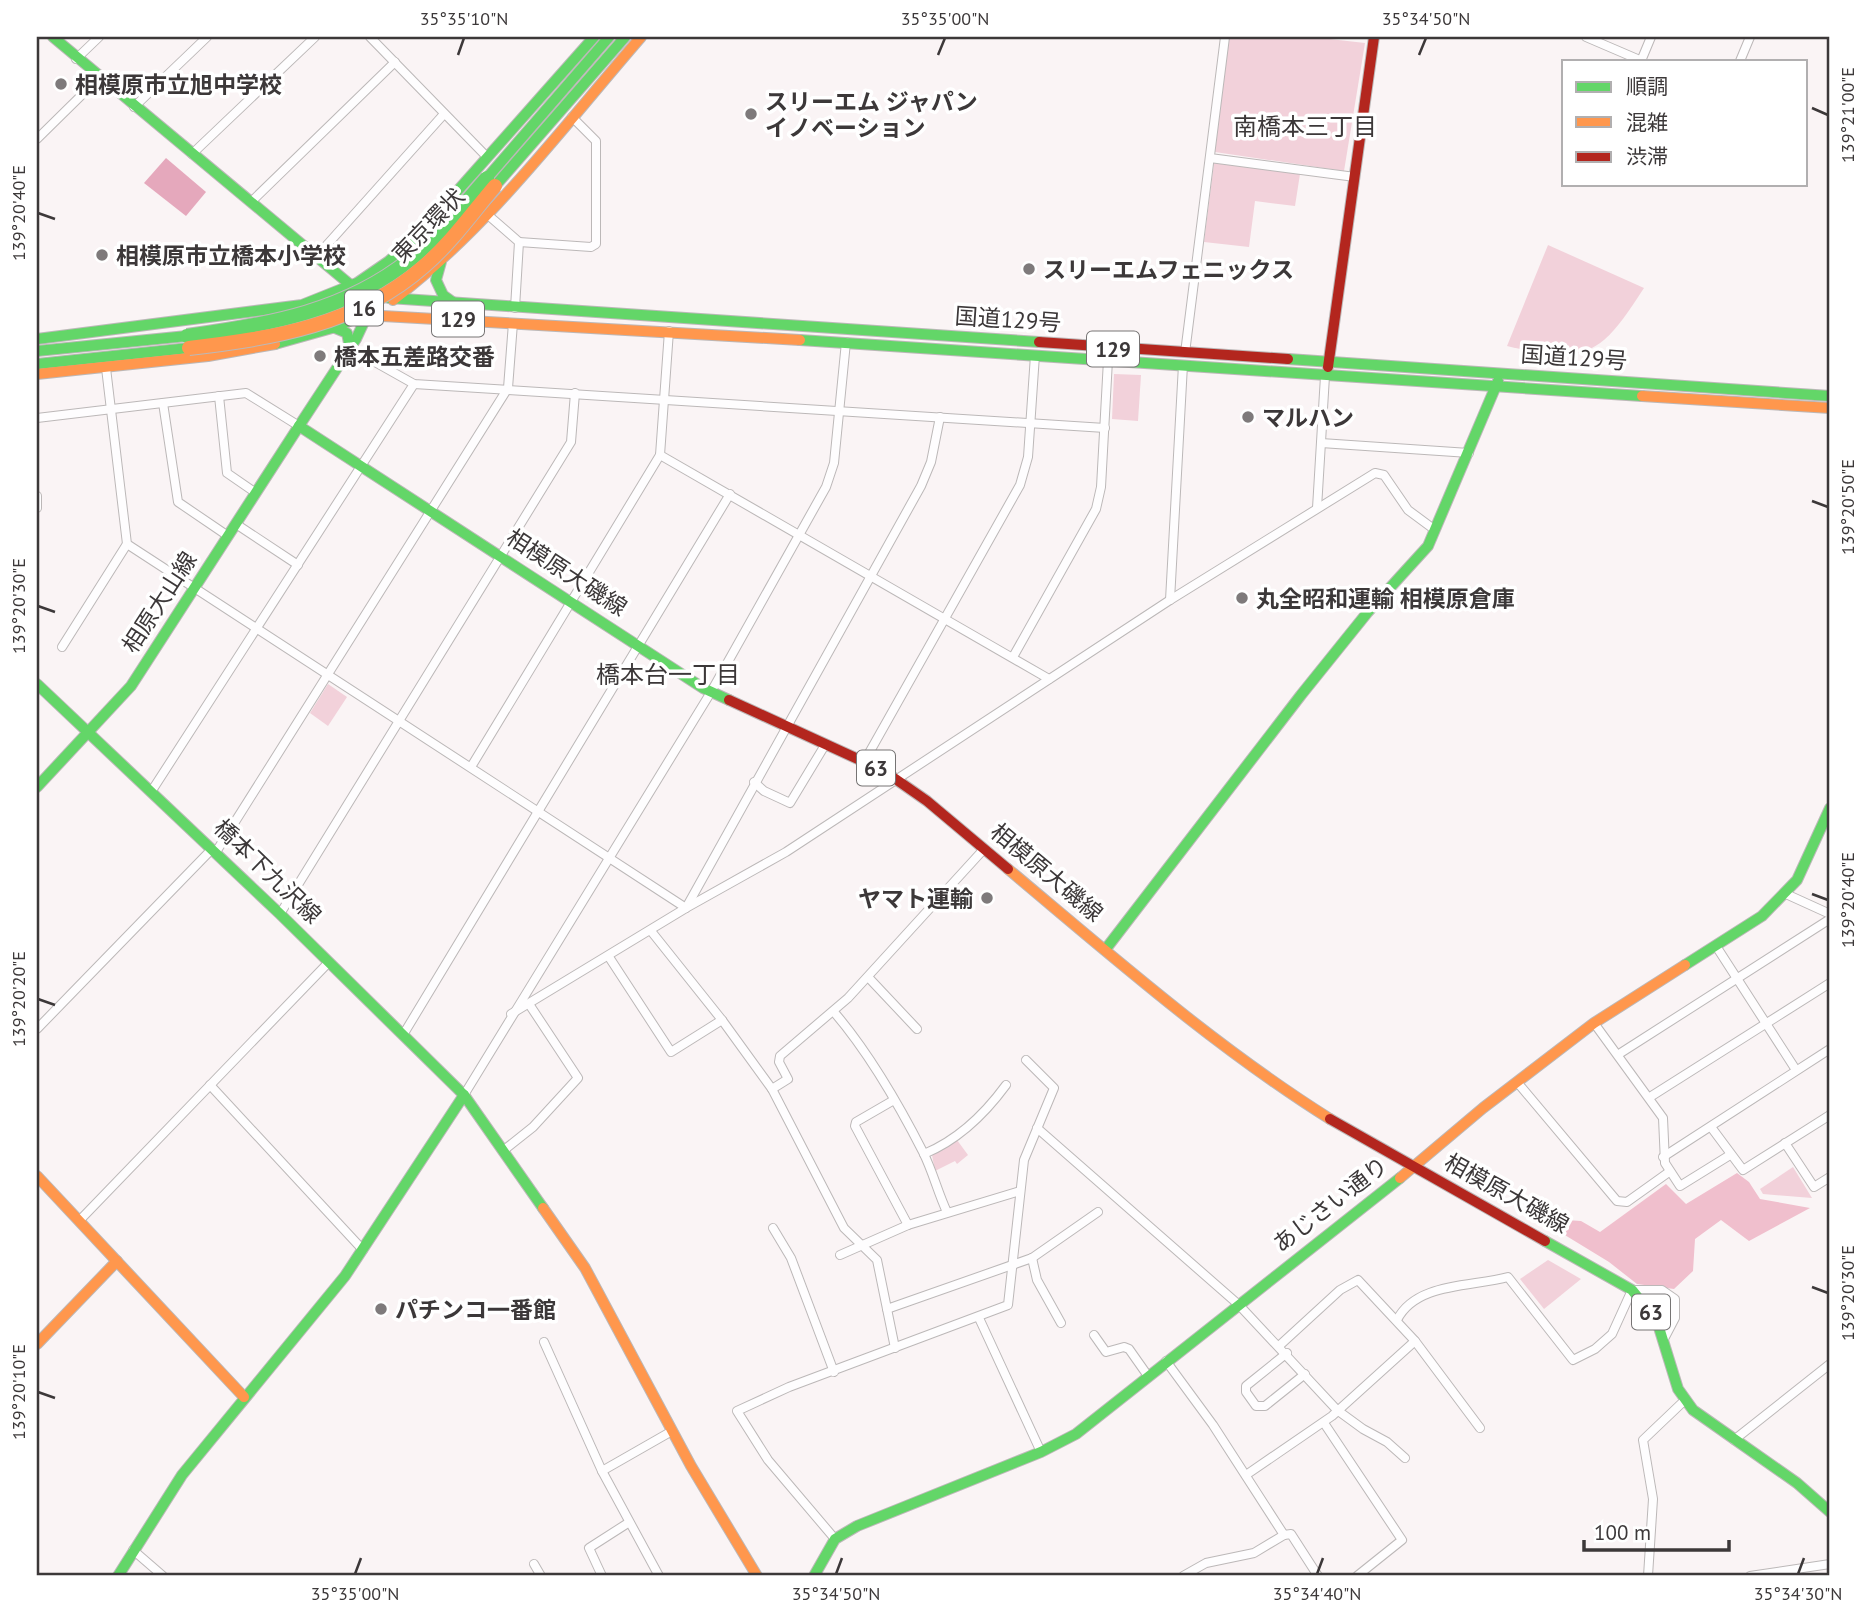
<svg xmlns="http://www.w3.org/2000/svg" width="1867" height="1613" font-family="'PT Sans','Noto Sans JP',sans-serif">
<rect width="100%" height="100%" fill="#faf4f5"/>
<g fill="#f2d1da">
<path d="M1229 37H1312L1365 43 1344 171 1215 152Z"/>
<path d="M1214 163 1300 174 1295 206 1255 201 1249 247 1204 242Z"/>
<path d="M1548 245 1644 288C1601 355 1587 365 1507 346Z"/>
<path d="M1114 374 1141 375 1138 421 1112 419Z"/>
<path d="M328 684 347 697 328 726 310 713Z"/>
<path d="M957 1140 968 1155 957 1164 955 1161 935 1171 932 1155Z"/>
<path d="M1793 1167 1812 1198 1763 1194 1760 1189Z"/>
<path d="M1548 1260 1581 1279 1544 1309 1520 1279Z"/>
</g>
<path fill="#f0bfcd" d="M1737 1173 1749 1182 1760 1199 1810 1208 1749 1241 1721 1220 1695 1239 1693 1271 1674 1289 1637 1284 1609 1262 1537 1218 1581 1221 1600 1232 1666 1184 1686 1204Z"/>
<path fill="#e5a8bc" d="M166 158 206 192 186 216 144 183Z"/>
<g fill="none" stroke-linecap="round" stroke-linejoin="round">
<defs>
<g id="street">
<path d="M370 37 487 157"/>
<path d="M1586 37 1642 61"/>
<path d="M76 59 99 37"/>
<path d="M1641 61 1651 37"/>
<path d="M1740 61 1750 37"/>
<path d="M134 107 207 37"/>
<path d="M37 139 99 78"/>
<path d="M192 154 315 37"/>
<path d="M1210 158 1355 177"/>
<path d="M251 202 395 62"/>
<path d="M488 215 519 242 515 308"/>
<path d="M519 242 591 247 596 244V141L572 117"/>
<path d="M317 256 444 114"/>
<path d="M350 348 414 384 1105 428"/>
<path d="M1185 353 1225 37"/>
<path d="M106 368 127 544 686 908 921 486 931 462 940 417"/>
<path d="M219 396 227 473 256 493"/>
<path d="M163 403 178 502 228 536"/>
<path d="M37 418 246 393 299 426"/>
<path d="M1321 443 1469 453"/>
<path d="M660 455 1049 679"/>
<path d="M37 496V508"/>
<path d="M1317 508 1325 376"/>
<path d="M236 524 298 565"/>
<path d="M1170 600 1183 365"/>
<path d="M62 647 127 544"/>
<path d="M1013 657 1096 509 1101 487 1108 360"/>
<path d="M864 762 1020 485 1028 457 1035 355"/>
<path d="M471 767 660 455 669 331"/>
<path d="M754 782 764 791 790 803 825 745"/>
<path d="M151 792 414 384"/>
<path d="M216 852 508 388 513 323"/>
<path d="M1786 894 1830 914"/>
<path d="M280 914 571 442 575 393"/>
<path d="M651 931 722 1020 772 1089 844 1228 877 1260 895 1348"/>
<path d="M1716 946 1796 1070"/>
<path d="M609 957 671 1052 722 1020"/>
<path d="M868 977 917 1029"/>
<path d="M834 1012C870 1054 898 1103 923 1152 933 1172 938 1193 947 1212"/>
<path d="M511 1014 686 908 786 852 1170 600 1375 473 1384 475 1408 510 1435 530"/>
<path d="M1594 1023 1663 1118 1665 1163 1680 1186 1730 1155"/>
<path d="M37 1029 212 849"/>
<path d="M403 1035 730 494"/>
<path d="M1619 1054 1830 919"/>
<path d="M1517 1082 1617 1201 1627 1202 1669 1172"/>
<path d="M210 1085 363 1250"/>
<path d="M772 1089 788 1079 779 1062 780 1056 848 998 984 849"/>
<path d="M464 1095 711 692 826 487 834 463 846 342"/>
<path d="M1650 1097 1830 983"/>
<path d="M894 1100 856 1122 855 1126 908 1225"/>
<path d="M1711 1127 1743 1170 1830 1115"/>
<path d="M1037 1128 1239 1305 1337 1410 1363 1429 1387 1442 1405 1458"/>
<path d="M1785 1143 1814 1187 1830 1177"/>
<path d="M504 1150 533 1127 578 1078 529 1004"/>
<path d="M924 1154C958 1140 984 1115 1006 1085"/>
<path d="M1663 1157 1830 1049"/>
<path d="M79 1221 329 962"/>
<path d="M773 1228 791 1258 834 1372"/>
<path d="M840 1255 908 1225 1020 1191"/>
<path d="M1032 1258 1037 1280 1061 1323"/>
<path d="M887 1309 1032 1258 1098 1212"/>
<path d="M979 1318 1041 1452"/>
<path d="M1397 1320C1416 1282 1473 1287 1508 1277L1573 1360 1595 1349 1612 1334 1632 1290H1662L1675 1299V1318L1664 1339"/>
<path d="M1094 1335 1106 1352 1124 1347 1129 1349 1148 1376"/>
<path d="M544 1342 602 1471 659 1576"/>
<path d="M1280 1345 1340 1290 1358 1280 1415 1341 1480 1428"/>
<path d="M1287 1353 1246 1386V1392L1256 1406H1265L1305 1374"/>
<path d="M1166 1361 1213 1425 1284 1535 1254 1553 1206 1563 1183 1576"/>
<path d="M1324 1423 1402 1540 1357 1576"/>
<path d="M1734 1440 1830 1364"/>
<path d="M602 1471 672 1431"/>
<path d="M1246 1475 1332 1416 1415 1341"/>
<path d="M1284 1535 1291 1534 1318 1576"/>
<path d="M835 1539 768 1460 737 1411 789 1387 1008 1305 1024 1160 1054 1088 1026 1060"/>
<path d="M133 1550 163 1576"/>
<path d="M534 1564 541 1576"/>
<path d="M602 1576 589 1548 628 1523"/>
<path d="M1648 1576 1653 1499 1643 1440 1685 1400"/>
<path d="M1750 1576 1830 1564"/>
</g>
<g id="fast">
<path d="M53 37 353 287"/>
<path d="M487 178 609 37"/>
<path d="M495 186 625 37"/>
<path d="M441 262 436 280 443 295 454 303"/>
<path d="M353 287 389 298 1039 342"/>
<path d="M364 310 363 324 356 339 299 426 703 688 729 700"/>
<path d="M335 328 347 333 350 348"/>
<path d="M37 339 302 305 357 283 389 261 421 232 594 37"/>
<path d="M800 340 1642 396"/>
<path d="M275 344 332 328 372 312"/>
<path d="M37 351 187 336"/>
<path d="M1288 359 1830 396"/>
<path d="M37 364 189 348"/>
<path d="M37 684 280 914 464 1095 543 1208"/>
<path d="M37 787 131 686 299 426"/>
<path d="M1105 950 1301 695 1367 613 1428 546 1498 381"/>
<path d="M1685 965 1762 916 1797 880 1830 808"/>
<path d="M1545 1241 1632 1290 1657 1321 1678 1389 1693 1410 1797 1483 1830 1512"/>
<path d="M118 1576 182 1475 345 1276 464 1095"/>
<path d="M814 1576 835 1539 857 1526 1041 1452 1076 1434 1400 1178"/>
</g>
<g id="slow">
<path d="M393 300C489 227 562 128 641 37"/>
<path d="M365 315 800 340"/>
<path d="M37 374 208 356 275 344"/>
<path d="M1642 396 1830 408"/>
<path d="M1008 869C1112 956 1214 1046 1330 1119"/>
<path d="M37 1176 244 1397"/>
<path d="M1400 1178 1483 1108 1594 1023 1685 965"/>
<path d="M543 1208 585 1268 691 1466 757 1576"/>
<path d="M37 1344 117 1261"/>
</g>
<g id="jam">
<path d="M1039 342 1288 359"/>
<path d="M1328 367 1374 37"/>
<path d="M729 700 884 771 927 801 1008 869"/>
<path d="M1330 1119 1545 1241"/>
</g>
</defs>
<use href="#street" stroke="#bcb8b8" stroke-width="10"/>
<use href="#fast" stroke="#bcb8b8" stroke-width="12"/>
<use href="#slow" stroke="#bcb8b8" stroke-width="12"/>
<use href="#jam" stroke="#bcb8b8" stroke-width="12"/>
<use href="#street" stroke="#fefdfe" stroke-width="8"/>
<use href="#fast" stroke="#63d668" stroke-width="10"/>
<use href="#slow" stroke="#ff974d" stroke-width="10"/>
<use href="#jam" stroke="#b3261e" stroke-width="10"/>
<defs>
<path id="fast-bridge" d="M187 336C268 325 348 311 413 257 441 234 463 205 487 178"/>
<path id="slow-bridge" d="M189 348C274 338 357 325 424 266 451 243 472 213 495 186"/>
</defs>
<use href="#fast-bridge" stroke="#bcb8b8" stroke-width="16" stroke-linecap="butt"/>
<use href="#slow-bridge" stroke="#bcb8b8" stroke-width="16" stroke-linecap="butt"/>
<use href="#fast-bridge" stroke="#63d668" stroke-width="14"/>
<use href="#slow-bridge" stroke="#ff974d" stroke-width="14"/>
</g>
<path fill="none" stroke="#3c3839" stroke-width="2.5" d="M458 55 464 38M938 55 945 38M1419 55 1426 38M1812 108 1828 115M38 213 55 219M1812 501 1828 507M38 606 55 612M1812 894 1828 900M38 999 55 1005M1812 1287 1828 1293M38 1392 55 1398M355 1574 361 1558M836 1574 842 1558M1317 1574 1323 1558M1798 1574 1804 1558"/>
<g fill="#7e7a7b" stroke="#fff" stroke-width="2.5">
<circle cx="61" cy="84" r="7"/>
<circle cx="751" cy="114" r="7"/>
<circle cx="102" cy="255" r="7"/>
<circle cx="1029" cy="269" r="7"/>
<circle cx="320" cy="356" r="7"/>
<circle cx="1248" cy="417" r="7"/>
<circle cx="1242" cy="598" r="7"/>
<circle cx="987" cy="898" r="7"/>
<circle cx="381" cy="1309" r="7"/>
</g>
<g text-anchor="middle" dominant-baseline="central" stroke-width="7" stroke-linejoin="round" paint-order="stroke">
<g fill="#fff" stroke="#767474" stroke-width="2">
<rect x="345" y="290.5" width="38" height="35" rx="5"/>
<rect x="432" y="301.5" width="52" height="35" rx="5"/>
<rect x="1087" y="331.5" width="52" height="35" rx="5"/>
<rect x="857" y="750.5" width="38" height="35" rx="5"/>
<rect x="1632" y="1294.5" width="38" height="35" rx="5"/>
</g>
<g font-size="21" font-weight="bold" fill="#3c3839">
<text x="364" y="308">16</text>
<text x="458" y="319">129</text>
<text x="1113" y="349">129</text>
<text x="876" y="768">63</text>
<text x="1651" y="1312">63</text>
</g>
<g font-size="23" font-weight="bold" fill="#3c3839" stroke="#fff" text-anchor="start">
<text x="75" y="84">相模原市立旭中学校</text>
<text x="765" y="101">スリーエム ジャパン<tspan x="765" dy="26">イノベーション</tspan></text>
<text x="116" y="255">相模原市立橋本小学校</text>
<text x="1043" y="269">スリーエムフェニックス</text>
<text x="334" y="356">橋本五差路交番</text>
<text x="1262" y="417">マルハン</text>
<text x="1256" y="598">丸全昭和運輸 相模原倉庫</text>
<text x="973" y="898" text-anchor="end">ヤマト運輸</text>
<text x="395" y="1309">パチンコ一番館</text>
</g>
<g font-size="23" fill="#3c3839" stroke="#fff">
<text transform="translate(428 225) rotate(-46)">東京環状</text>
<text transform="translate(1008 319) rotate(4)">国道129号</text>
<text transform="translate(1574 357) rotate(4)">国道129号</text>
<text transform="translate(567 572) rotate(33)">相模原大磯線</text>
<text transform="translate(159 602) rotate(-57)">相原大山線</text>
<text transform="translate(268 871) rotate(44)">橋本下九沢線</text>
<text transform="translate(1047 872) rotate(40)">相模原大磯線</text>
<text transform="translate(1507 1193) rotate(29)">相模原大磯線</text>
<text transform="translate(1330 1204) rotate(-38)">あじさい通り</text>
</g>
<g font-size="24" fill="#3c3839" stroke="#fff">
<text x="1305" y="126">南橋本三丁目</text>
<text x="668" y="674">橋本台一丁目</text>
</g>
</g>
<rect width="1867" height="1613" fill="none" stroke="#ffffff" stroke-width="77"/>
<rect x="1562" y="60" width="245" height="126" fill="#ffffff" stroke="#b1afb0" stroke-width="2"/>
<rect x="1576" y="82" width="35" height="10" fill="#63d668" stroke="#b1afb0" stroke-width="2"/>
<text x="1626" y="94" font-size="21" fill="#3c3839">順調</text>
<rect x="1576" y="117" width="35" height="10" fill="#ff974d" stroke="#b1afb0" stroke-width="2"/>
<text x="1626" y="130" font-size="21" fill="#3c3839">混雑</text>
<rect x="1576" y="152" width="35" height="10" fill="#b3261e" stroke="#b1afb0" stroke-width="2"/>
<text x="1626" y="164" font-size="21" fill="#3c3839">渋滞</text>
<path d="M1584 1540v10h145v-10" fill="none" stroke="#3c3839" stroke-width="3.5"/>
<text x="1594" y="1540" font-size="21" fill="#3c3839" stroke="#ffffff" stroke-width="5" paint-order="stroke">100 m</text>
<rect x="38" y="38" width="1790" height="1536" fill="none" stroke="#3c3839" stroke-width="2.5"/>
<g font-size="18" text-anchor="middle" fill="#3c3839">
<text x="464" y="25">35°35'10"N</text>
<text x="945" y="25">35°35'00"N</text>
<text x="1426" y="25">35°34'50"N</text>
<text transform="translate(1848 115) rotate(-90)" y="6">139°21'00"E</text>
<text transform="translate(19 213) rotate(-90)" y="6">139°20'40"E</text>
<text transform="translate(1848 507) rotate(-90)" y="6">139°20'50"E</text>
<text transform="translate(19 606) rotate(-90)" y="6">139°20'30"E</text>
<text transform="translate(1848 900) rotate(-90)" y="6">139°20'40"E</text>
<text transform="translate(19 999) rotate(-90)" y="6">139°20'20"E</text>
<text transform="translate(1848 1293) rotate(-90)" y="6">139°20'30"E</text>
<text transform="translate(19 1392) rotate(-90)" y="6">139°20'10"E</text>
<text x="355" y="1600">35°35'00"N</text>
<text x="836" y="1600">35°34'50"N</text>
<text x="1317" y="1600">35°34'40"N</text>
<text x="1798" y="1600">35°34'30"N</text>
</g>
</svg>
